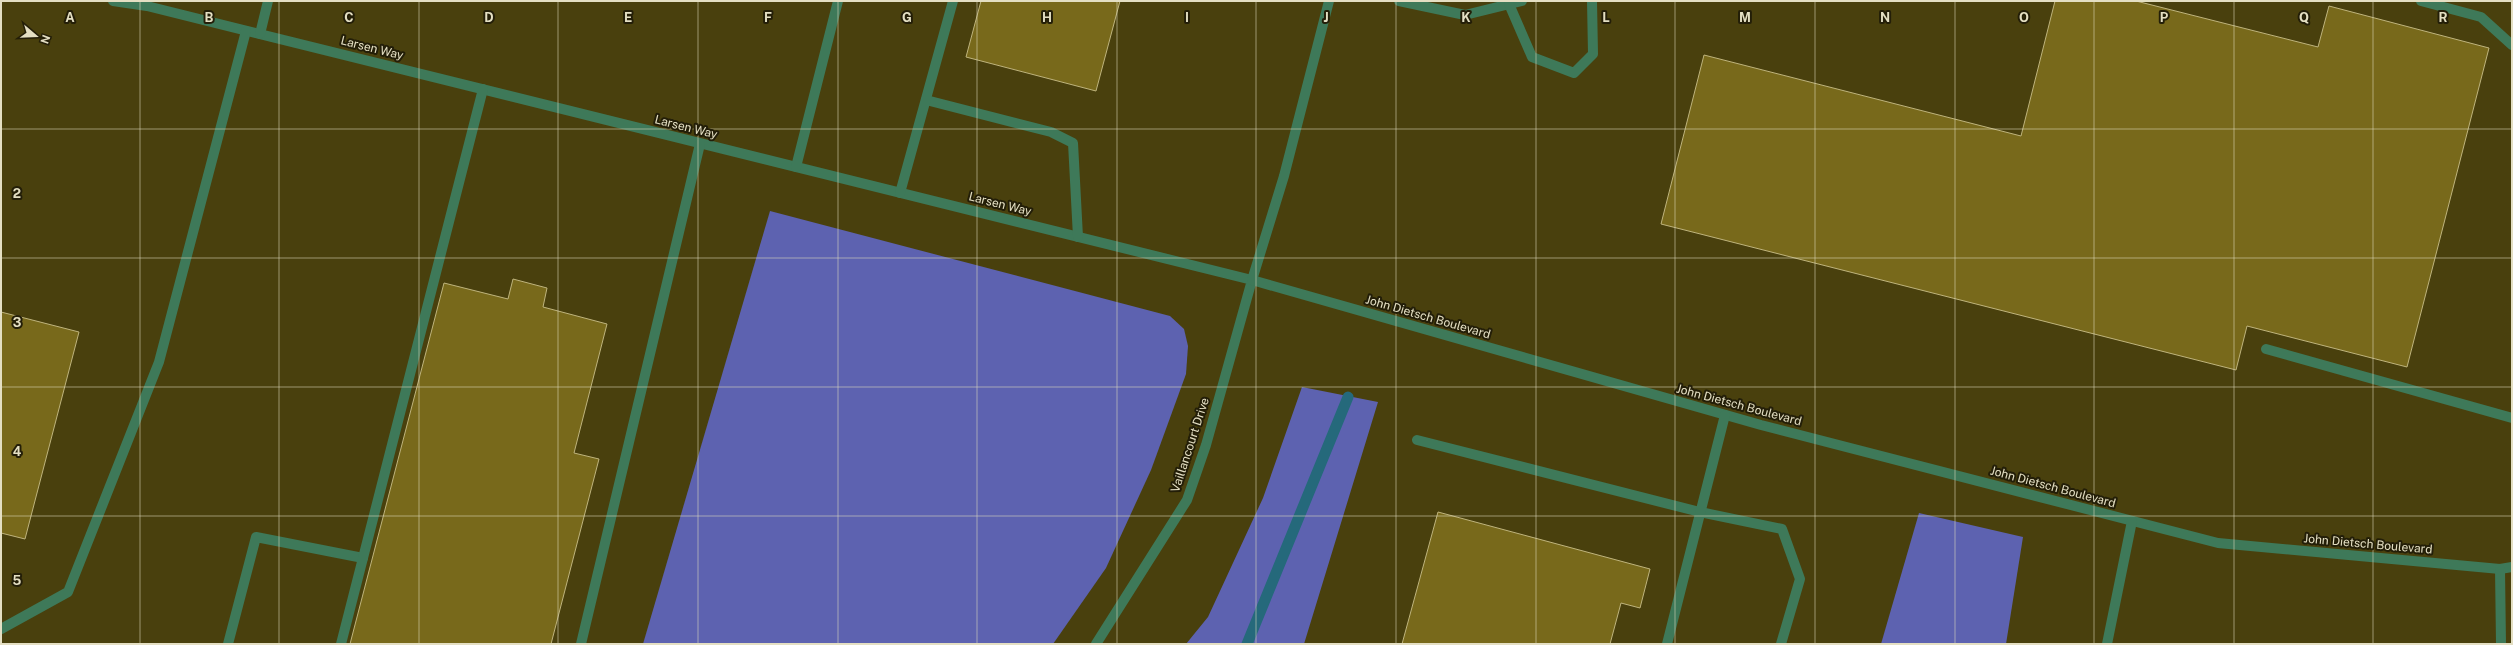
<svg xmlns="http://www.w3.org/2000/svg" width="2513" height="645" font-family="'Public Sans',sans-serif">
<rect width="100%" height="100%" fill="#3f370c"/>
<rect fill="#49400d" x="1" y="1" width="2511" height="643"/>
<g fill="#5d62b0">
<path d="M770 211 1170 316 1184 329 1188 346 1186 374 1151 470 1106 568 1053 644H643Z"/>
<path d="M1302 387 1378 402 1304 644H1186L1208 617 1263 498Z"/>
<path d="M1919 513 2023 537 2006 644H1881Z"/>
</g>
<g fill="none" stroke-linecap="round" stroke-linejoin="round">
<path stroke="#25697b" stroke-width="11" d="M1247 644 1348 397"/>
</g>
<g fill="#78691b" stroke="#bfb47d">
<path d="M981 1H1120L1096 91 966 57Z"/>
<path d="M2055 1H2136L2318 47 2329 6 2489 48 2407 367 2247 326 2236 370 1661 224 1704 55 2021 136Z"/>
<path d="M513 279 547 288 543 307 607 324 574 453 599 459 551 644H350L444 283 508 299Z"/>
<path d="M1 312 79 332 25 539 1 533Z"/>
<path d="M1438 512 1650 569 1640 608 1621 603 1610 644H1402Z"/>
</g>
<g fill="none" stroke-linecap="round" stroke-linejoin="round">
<g stroke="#3e7959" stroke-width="10">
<path d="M113 1 147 6 1252 280 1206 445 1187 500 1096 644"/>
<path d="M1329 1 1284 176 1252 280 1761 425 2218 543 2500 569 2512 567"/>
<path d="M1399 1 1465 15 1522 1"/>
<path d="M2421 1 2481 17 2512 45"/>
<path d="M1509 4 1532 57 1574 73 1593 54 1592 1"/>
<path d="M260 34 268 1"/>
<path d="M926 100 1051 132 1073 143 1078 237"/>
<path d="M796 167 838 1"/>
<path d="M900 193 953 1"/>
<path d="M2266 349 2512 418"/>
<path d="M1417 440 1700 512 1782 529 1800 579 1781 644"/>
<path d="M2500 569 2501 644"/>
<path d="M1 629 68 592 159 362 246 31"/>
<path d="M228 644 256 537 363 558"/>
<path d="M341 644 483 89"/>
<path d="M581 644 700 144"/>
<path d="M1667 644 1725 415"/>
<path d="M2107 644 2132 521"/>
</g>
</g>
<path fill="none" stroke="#e4dfc3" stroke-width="1" stroke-opacity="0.55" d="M140 1V644M279 1V644M419 1V644M558 1V644M698 1V644M838 1V644M977 1V644M1117 1V644M1256 1V644M1396 1V644M1536 1V644M1675 1V644M1815 1V644M1955 1V644M2094 1V644M2234 1V644M2373 1V644M1 129H2512M1 258H2512M1 387H2512M1 516H2512"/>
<g text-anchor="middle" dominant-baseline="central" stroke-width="4" stroke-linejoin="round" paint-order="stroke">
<g font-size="12" fill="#e4dfc3" stroke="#231e08">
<text transform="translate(372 48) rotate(14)">Larsen Way</text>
<text transform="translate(686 127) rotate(14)">Larsen Way</text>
<text transform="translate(1000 204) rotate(14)">Larsen Way</text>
<text transform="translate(1428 317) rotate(16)">John Dietsch Boulevard</text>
<text transform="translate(1739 405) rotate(15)">John Dietsch Boulevard</text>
<text transform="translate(1190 445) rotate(-72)">Vaillancourt Drive</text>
<text transform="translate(2053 487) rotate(15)">John Dietsch Boulevard</text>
<text transform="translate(2368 544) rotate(5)">John Dietsch Boulevard</text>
</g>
</g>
<g font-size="13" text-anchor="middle" font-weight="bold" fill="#e4dfc3" stroke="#231e08" stroke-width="4" stroke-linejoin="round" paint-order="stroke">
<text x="70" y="22">A</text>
<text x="209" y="22">B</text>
<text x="349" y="22">C</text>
<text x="489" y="22">D</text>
<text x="628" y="22">E</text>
<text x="768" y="22">F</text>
<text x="907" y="22">G</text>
<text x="1047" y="22">H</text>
<text x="1187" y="22">I</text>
<text x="1326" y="22">J</text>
<text x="1466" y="22">K</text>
<text x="1606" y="22">L</text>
<text x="1745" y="22">M</text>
<text x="1885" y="22">N</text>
<text x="2024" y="22">O</text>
<text x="2164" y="22">P</text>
<text x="2304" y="22">Q</text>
<text x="2443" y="22">R</text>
<text x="17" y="198">2</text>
<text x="17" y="327">3</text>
<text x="17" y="456">4</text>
<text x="17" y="585">5</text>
</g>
<rect width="2513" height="645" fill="none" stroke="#e4dfc3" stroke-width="4"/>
<g transform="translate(36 36) rotate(109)" stroke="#231e08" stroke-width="3" paint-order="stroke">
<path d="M0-3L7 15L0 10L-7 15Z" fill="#e4dfc3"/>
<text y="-6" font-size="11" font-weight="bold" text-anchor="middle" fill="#e4dfc3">N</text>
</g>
</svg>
